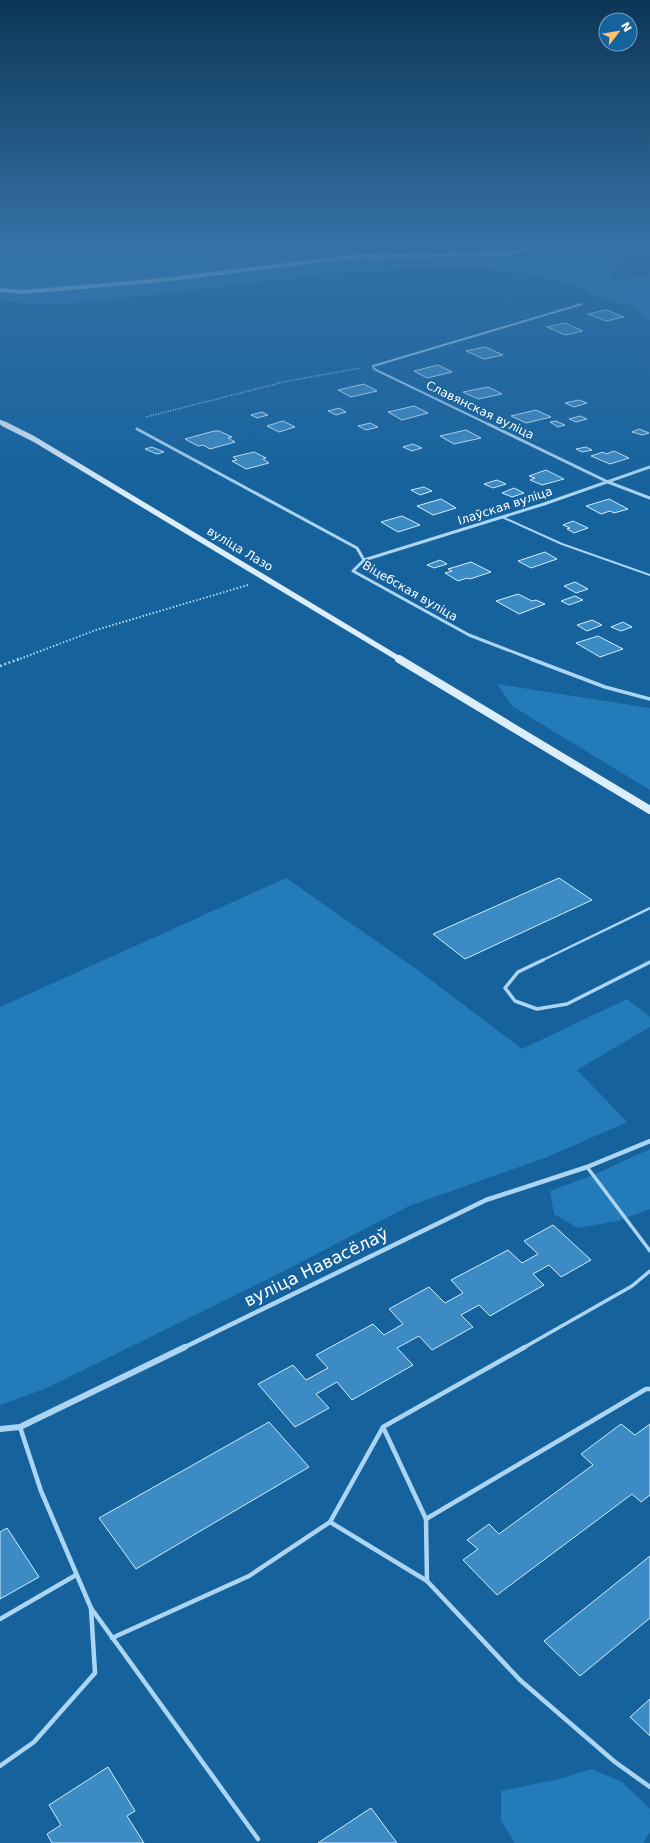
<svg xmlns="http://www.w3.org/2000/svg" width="650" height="1843" font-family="'DejaVu Sans',sans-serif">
<rect width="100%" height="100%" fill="#15629d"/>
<g fill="#247bba">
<path d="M227 241H650V248L639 257 622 261 614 266 612 279 650 275V321L632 306 596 297 579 286 537 276 492 269H402L332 273 116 299 47 305 0 301V255C46 248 94 249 141 247 166 246 190 245 215 244Z"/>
<path d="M497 684 650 708V790L512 706Z"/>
<path d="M286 878 419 971 522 1049 627 999 650 1017V1027L577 1070 627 1122 550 1156 409 1206 280 1273 47 1388 0 1405V1007Z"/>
<path d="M650 1149V1209L618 1221 578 1228 554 1214 550 1191 593 1175Z"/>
<path d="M591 1769 622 1782 650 1809V1832L643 1843H515L501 1821V1791L559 1779Z"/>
</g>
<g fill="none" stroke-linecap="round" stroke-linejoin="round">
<path stroke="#9ed2f6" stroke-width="4" d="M0 290 23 292 153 281 360 256 510 254 543 241"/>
</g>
<g fill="#3d8bc4" stroke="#d4ecfd">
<path d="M62 241V244L42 245V242Z"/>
<path d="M606 310 624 317 606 321 588 314Z"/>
<path d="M565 323 583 331 565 335 547 327Z"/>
<path d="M485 347 503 355 484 359 466 351Z"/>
<path d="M438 365 452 372 427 378 414 371Z"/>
<path d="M364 384 377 391 351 397 338 390Z"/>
<path d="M488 387 502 394 478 399 463 392Z"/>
<path d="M579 400 587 403 574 407 565 403Z"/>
<path d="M414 406 428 413 402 420 388 412Z"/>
<path d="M339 408 346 412 336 415 328 411Z"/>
<path d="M536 410 551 417 526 423 511 416Z"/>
<path d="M262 412 268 415 257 418 251 415Z"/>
<path d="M580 416 587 419 576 422 569 419Z"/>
<path d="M283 421 295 427 279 432 267 426Z"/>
<path d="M556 421 565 425 558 427 550 422Z"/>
<path d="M370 423 378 427 366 430 358 426Z"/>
<path d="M639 429 649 433 642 435 632 432Z"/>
<path d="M466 430 481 438 454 444 440 436Z"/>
<path d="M214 431H219L232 437 228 438 235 442 210 449 203 445 198 446 185 439Z"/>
<path d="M413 444 422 448 412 451 403 447Z"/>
<path d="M152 447 164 452 157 454 145 449Z"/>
<path d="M586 447 592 450 582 452 576 449Z"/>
<path d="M614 451 629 458 610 464 591 456 603 452 606 454Z"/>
<path d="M254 452 266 458 263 459 269 463 246 469 232 461 237 460 233 457Z"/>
<path d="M546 470 564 479 542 485 530 480 535 478 529 476Z"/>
<path d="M497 480 506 484 493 488 484 484Z"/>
<path d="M424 487 432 491 420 495 411 490Z"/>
<path d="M514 488 524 493 512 497 502 493Z"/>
<path d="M441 499 456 508 433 515 417 506Z"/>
<path d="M609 499 628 509 614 513 610 511 601 514 586 506Z"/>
<path d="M402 516 420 525 398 532 381 522Z"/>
<path d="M573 521 588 528 574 533 567 529 570 528 563 525Z"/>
<path d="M545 552 557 559 531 568 518 561Z"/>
<path d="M440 560 447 564 434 568 427 565Z"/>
<path d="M471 562 491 572 470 579 467 578 458 581 445 573 452 571 448 569Z"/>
<path d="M575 582 588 589 576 593 564 586Z"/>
<path d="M518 594 532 601 536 600 545 604 519 614 496 601Z"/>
<path d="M575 596 583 600 569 605 561 601Z"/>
<path d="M592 620 602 625 587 631 577 625Z"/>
<path d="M623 622 632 627 621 631 611 627Z"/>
<path d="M598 636 623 649 600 657 576 643Z"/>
<path d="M559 878 592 900 465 959 433 934Z"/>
<path d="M553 1225 591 1260 561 1277 549 1265 533 1274 544 1285 490 1316 479 1305 461 1315 473 1327 432 1350 419 1336 397 1348 413 1365 352 1400 337 1382 316 1394 329 1408 295 1427 258 1384 293 1365 306 1380 328 1368 316 1355 373 1324 384 1335 403 1324 389 1309 429 1287 445 1303 463 1293 451 1280 508 1250 522 1263 538 1254 524 1241Z"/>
<path d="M269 1422 309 1467 136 1569 99 1518Z"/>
<path d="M621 1424 635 1435 650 1424V1495L641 1502 632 1494 497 1595 463 1560 478 1549 467 1540 489 1524 499 1534 593 1465 581 1454Z"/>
<path d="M7 1528 39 1577 0 1599V1532Z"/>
<path d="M650 1556V1618L580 1676 544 1641Z"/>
<path d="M650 1699V1736L630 1717Z"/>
<path d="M108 1767 135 1811 127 1816 144 1843H52L47 1834 61 1825 49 1805Z"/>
<path d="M371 1808 397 1843H318Z"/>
</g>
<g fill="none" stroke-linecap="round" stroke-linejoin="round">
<path stroke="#acd5f3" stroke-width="1.5" stroke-dasharray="1 1.5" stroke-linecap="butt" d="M146 417 288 381 361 368"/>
<path stroke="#acd5f3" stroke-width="2" stroke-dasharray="1.5 2" stroke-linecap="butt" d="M17 660 96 630 248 585"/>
<path stroke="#acd5f3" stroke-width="2.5" stroke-dasharray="2 2.5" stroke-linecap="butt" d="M0 666 19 659"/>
<path stroke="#acd5f3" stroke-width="2" d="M502 517 562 544 650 575"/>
<path stroke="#acd5f3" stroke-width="2.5" d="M541 961 650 908"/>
<g stroke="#acd5f3" stroke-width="3.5">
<path d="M543 960 518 972 505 988 515 1001 537 1009 567 1004 650 962"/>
<path d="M587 1167 650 1251"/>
<path d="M523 1348 632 1286 650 1271"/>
</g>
<g stroke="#acd5f3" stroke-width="4.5">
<path d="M383 1427 426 1519 427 1581"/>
<path d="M426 1519 646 1389H650"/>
<path d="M330 1522 427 1581 520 1680 615 1762 650 1787"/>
<path d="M91 1608 258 1839"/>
<path d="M0 1619 76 1575"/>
<path d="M112 1638 249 1576 330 1522 383 1427 525 1347"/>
<path d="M0 1766 34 1742 95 1673 91 1608 41 1491 20 1427"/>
</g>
<path stroke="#acd5f3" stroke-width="2" d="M490 425 374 369 373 366 582 304"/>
<g stroke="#acd5f3" stroke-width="3">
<path d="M488 424 608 482 650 498"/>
<path d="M137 429 357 548 364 560"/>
<path d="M534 660 469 635 353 571 364 560 544 504 650 467"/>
</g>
<path stroke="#acd5f3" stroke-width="3.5" d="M531 659 605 687 650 699"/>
<path stroke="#acd5f3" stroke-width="4.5" d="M183 1348 486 1200 587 1167 650 1141"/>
<path stroke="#acd5f3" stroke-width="6" d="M0 1429 20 1427 185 1347"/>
<path stroke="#dceefd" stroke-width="4.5" d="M0 422 6 425"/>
<path stroke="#dceefd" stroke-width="5.5" d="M4 424 34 439 401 660"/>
<path stroke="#dceefd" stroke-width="8" d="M399 659 650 810"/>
</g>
<linearGradient id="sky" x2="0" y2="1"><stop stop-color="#0c3656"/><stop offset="0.48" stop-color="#3571a5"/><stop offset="1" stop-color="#3571a5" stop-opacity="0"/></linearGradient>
<rect width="650" height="499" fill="url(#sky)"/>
<g text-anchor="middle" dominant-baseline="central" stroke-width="3" stroke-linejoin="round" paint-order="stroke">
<g font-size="12" fill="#fff" stroke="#15629d">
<text transform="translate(480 410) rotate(26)">Славянская вуліца</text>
<text transform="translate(505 506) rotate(-18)">Ілаўская вуліца</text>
<text transform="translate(240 549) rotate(31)">вуліца Лазо</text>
<text transform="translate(410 591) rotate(30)">Віцебская вуліца</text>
</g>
<g font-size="17" fill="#fff" stroke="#15629d">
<text transform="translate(316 1267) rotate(-26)">вуліца Навасёлаў</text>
</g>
</g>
<g transform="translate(618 32) rotate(59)"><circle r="19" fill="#15629d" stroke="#73a1c4"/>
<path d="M0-3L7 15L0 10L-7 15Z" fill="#ffc36e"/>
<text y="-6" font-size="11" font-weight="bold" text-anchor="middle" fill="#ffffff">N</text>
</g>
</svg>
